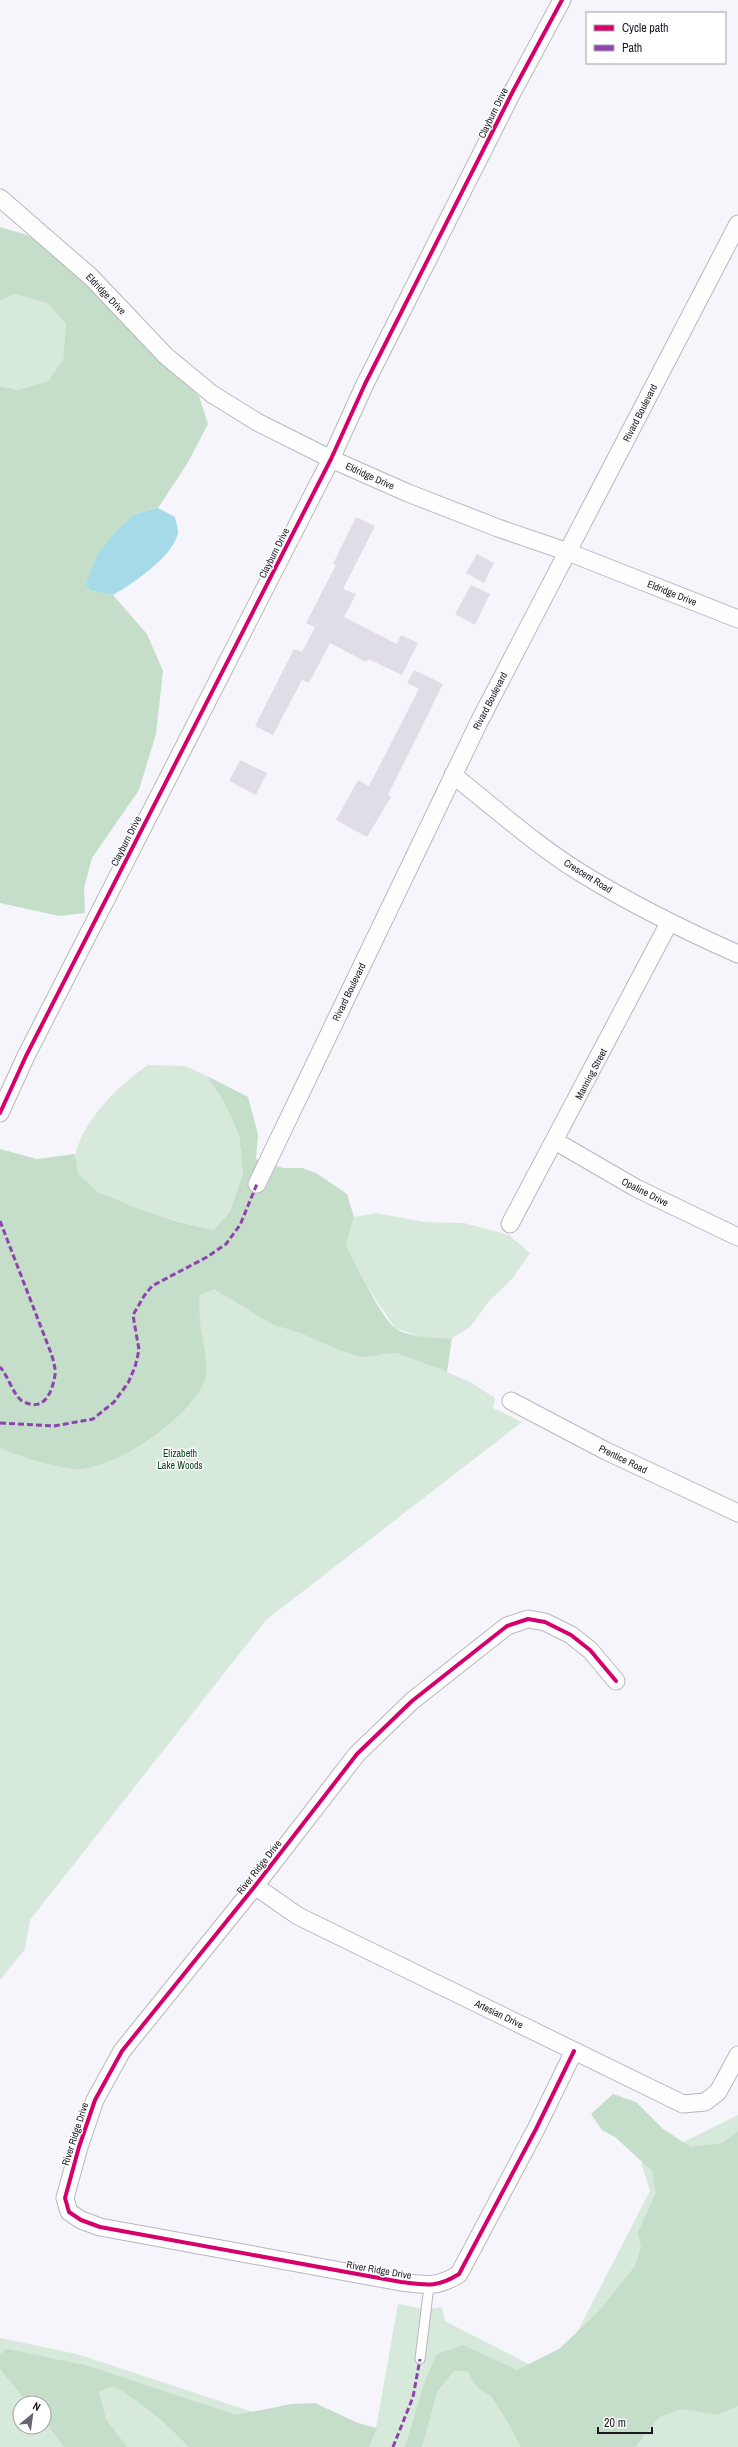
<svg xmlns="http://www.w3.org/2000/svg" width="738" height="2447" font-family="'Archivo Narrow',sans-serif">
<rect width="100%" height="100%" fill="#f7f5fc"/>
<g fill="#d7e9da" fill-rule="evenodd">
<path d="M14 294 47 303 66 324 63 360 48 381 18 390 0 386V301Z"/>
<path d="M148 1065 185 1066 207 1076 224 1102 239 1135 243 1173 230 1212 213 1230C175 1221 134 1211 99 1192 91 1188 85 1180 78 1174 77 1168 74 1159 76 1153 84 1119 120 1084 148 1065Z"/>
<path d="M0 1173 381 1355 396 1353 447 1372 472 1383 495 1398 493 1408 522 1422 266 1620 30 1920 25 1949 0 1980Z"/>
<path d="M376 1213 424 1222 464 1223 509 1235 530 1253 512 1279 489 1301 470 1327 452 1338 428 1339 395 1328 367 1286 346 1245 354 1217Z"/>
<path d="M738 2115V2447H0V2338L77 2354 274 2419 375 2434 398 2304 425 2309 442 2307 445 2321 554 2377 650 2191 641 2163ZM20 2403H44V2427H20Z"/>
</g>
<g fill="#c4dec9">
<path d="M0 227 27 235 62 259 141 342 199 396 208 424 187 464 158 508 135 514 92 591 113 595 147 634 163 671 156 734 139 790 92 858 84 888 85 913 59 916 0 903V386L18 390 48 381 63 360 66 324 47 303 14 294 0 301Z"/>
<path d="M207 1076 248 1097 258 1134 256 1159 283 1168H302L316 1173 347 1194 354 1217 346 1245C356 1264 380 1316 395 1328 407 1337 437 1339 452 1338L447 1372 396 1353 361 1357 334 1348 301 1333 274 1325 214 1289 199 1295C200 1304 199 1314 200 1322 202 1339 211 1369 203 1385 184 1421 122 1464 81 1469 67 1471 13 1455 0 1448V1149L37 1159 75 1154 78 1174 98 1192 136 1208 175 1221 213 1230 230 1212 243 1173 239 1135 224 1102Z"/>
<path d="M613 2094 636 2102 663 2129 691 2147 722 2143 738 2131V2406L717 2415 682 2409 659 2417 635 2447H521L509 2424 491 2396 477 2387 467 2371H454L437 2392 422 2447H405L426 2378 437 2354 463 2345 517 2370 559 2349 598 2312 635 2266 641 2247 638 2232 656 2193 652 2171 615 2137 602 2130 591 2114Z"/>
<path d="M7 2349 85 2365 236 2415 291 2404 315 2403 358 2423 377 2428 369 2447H189C166 2423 142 2402 113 2386L99 2392 106 2419 127 2447H64L44 2420V2403H28L0 2369V2354Z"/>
</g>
<path fill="#a5dae9" d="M158 508 175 517C176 521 178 528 178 533 173 557 133 583 113 595L92 591 86 585 98 553 117 531 135 514Z"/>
<g fill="#e0dde6">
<path d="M356 517 375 526 343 589 356 594 344 617 397 644 401 635 418 643 402 675 368 659 366 662 330 643 309 683 302 680 273 735 255 726 294 649 302 652 315 627 306 623 336 565 333 564Z"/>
<path d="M477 554 494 563 484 583 466 573Z"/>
<path d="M471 585 490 594 475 625 455 614Z"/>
<path d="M414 670 443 684 388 795 391 797 367 837 336 820 358 780 369 786 419 689 407 683Z"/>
<path d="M240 760 267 773 256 795 229 781Z"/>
</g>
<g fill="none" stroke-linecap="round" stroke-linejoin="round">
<defs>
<path id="lane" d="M420 2359 429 2286"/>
<g id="street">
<path d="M0 198 91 277 166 356 212 394 257 422 331 459 408 493 498 528 568 552 738 619"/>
<path d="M453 775C496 809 539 848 586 876 635 906 686 931 738 954"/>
<path d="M0 1113 26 1056 331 459 365 384 513 91 562 0"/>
<path d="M555 1141 636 1188 738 1237"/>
<path d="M257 1184 479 722 738 224"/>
<path d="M510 1224 669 923"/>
<path d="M511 1401 606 1451 738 1513"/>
<path d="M255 1886 298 1916 683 2104 705 2102 718 2092 738 2055"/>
<path d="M574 2051 536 2129 459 2274C437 2288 426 2285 401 2282L100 2227 81 2220 69 2212 65 2198 79 2147 95 2100 122 2051 255 1886 357 1754 412 1701 474 1652 507 1626 528 1619 545 1622 571 1635 590 1650 616 1681"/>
</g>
</defs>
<use href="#lane" stroke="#b8b6be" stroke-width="11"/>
<use href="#street" stroke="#b8b6be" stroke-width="19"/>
<use href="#lane" stroke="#fefeff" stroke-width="9"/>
<use href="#street" stroke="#fefeff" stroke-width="17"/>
<g stroke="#8e44ad" stroke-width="3" stroke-dasharray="6 3" stroke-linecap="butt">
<path d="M0 1221 51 1353C53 1359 56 1369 55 1375 52 1393 44 1413 22 1401 14 1396 7 1374 0 1367"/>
<path d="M0 1423 54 1426 93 1419 114 1402 128 1383 135 1367 139 1350 133 1315 144 1296 152 1286 207 1257 226 1244 240 1225 257 1184"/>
<path d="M393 2447 413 2397 420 2359"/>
</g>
<defs>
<g id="cycleway">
<path d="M0 1113 26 1056 331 459 365 384 513 91 562 0"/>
<path d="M574 2051 536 2129 459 2274C437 2288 426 2285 401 2282L100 2227 81 2220 69 2212 65 2198 79 2147 95 2100 122 2051 255 1886 357 1754 412 1701 474 1652 507 1626 528 1619 545 1622 571 1635 590 1650 616 1681"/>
</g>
</defs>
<use href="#cycleway" stroke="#fff" stroke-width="6"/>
<use href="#cycleway" stroke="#d6006c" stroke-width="4"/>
</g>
<g text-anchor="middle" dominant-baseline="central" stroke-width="3" stroke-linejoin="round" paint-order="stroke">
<g font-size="10" fill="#1a1721" stroke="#fff">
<text transform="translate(493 113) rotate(-64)">Clayburn Drive</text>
<text transform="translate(106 294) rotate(46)">Eldridge Drive</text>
<text transform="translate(640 413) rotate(-63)">Rivard Boulevard</text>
<text transform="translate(370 476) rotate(24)">Eldridge Drive</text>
<text transform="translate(274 553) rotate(-63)">Clayburn Drive</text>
<text transform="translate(672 593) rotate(22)">Eldridge Drive</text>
<text transform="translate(490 701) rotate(-63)">Rivard Boulevard</text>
<text transform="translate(126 841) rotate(-63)">Clayburn Drive</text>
<text transform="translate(588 876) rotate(32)">Crescent Road</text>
<text transform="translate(349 992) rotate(-64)">Rivard Boulevard</text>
<text transform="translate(591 1074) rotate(-62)">Manning Street</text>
<text transform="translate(645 1192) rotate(27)">Opaline Drive</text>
<text transform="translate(623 1459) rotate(26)">Prentice Road</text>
<text transform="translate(259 1867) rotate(-52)">River Ridge Drive</text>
<text transform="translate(499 2014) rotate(26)">Artesian Drive</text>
<text transform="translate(75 2134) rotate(-72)">River Ridge Drive</text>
<text transform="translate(379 2270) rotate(10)">River Ridge Drive</text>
</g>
<g font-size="10" fill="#0b431a" stroke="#fff">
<text x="180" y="1453">Elizabeth<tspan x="180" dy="12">Lake Woods</tspan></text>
</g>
</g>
<rect x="586" y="12" width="140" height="52" fill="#ffffff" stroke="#a3a2a6"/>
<rect x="594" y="25" width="20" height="6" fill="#d6006c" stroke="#a3a2a6"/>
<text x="622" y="32" font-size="12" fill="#1a1721">Cycle path</text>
<rect x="594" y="45" width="20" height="6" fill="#8e44ad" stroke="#a3a2a6"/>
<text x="622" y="52" font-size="12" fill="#1a1721">Path</text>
<g transform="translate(32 2415) rotate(29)"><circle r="19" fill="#ffffff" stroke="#a3a2a6"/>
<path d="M0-3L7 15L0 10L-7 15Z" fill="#67656e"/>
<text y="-6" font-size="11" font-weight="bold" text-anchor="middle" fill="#1a1721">N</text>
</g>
<path d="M598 2427v6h54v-6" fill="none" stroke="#1a1721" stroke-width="2"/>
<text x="604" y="2427" font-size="12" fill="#1a1721" stroke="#ffffff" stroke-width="3" paint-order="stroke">20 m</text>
</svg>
